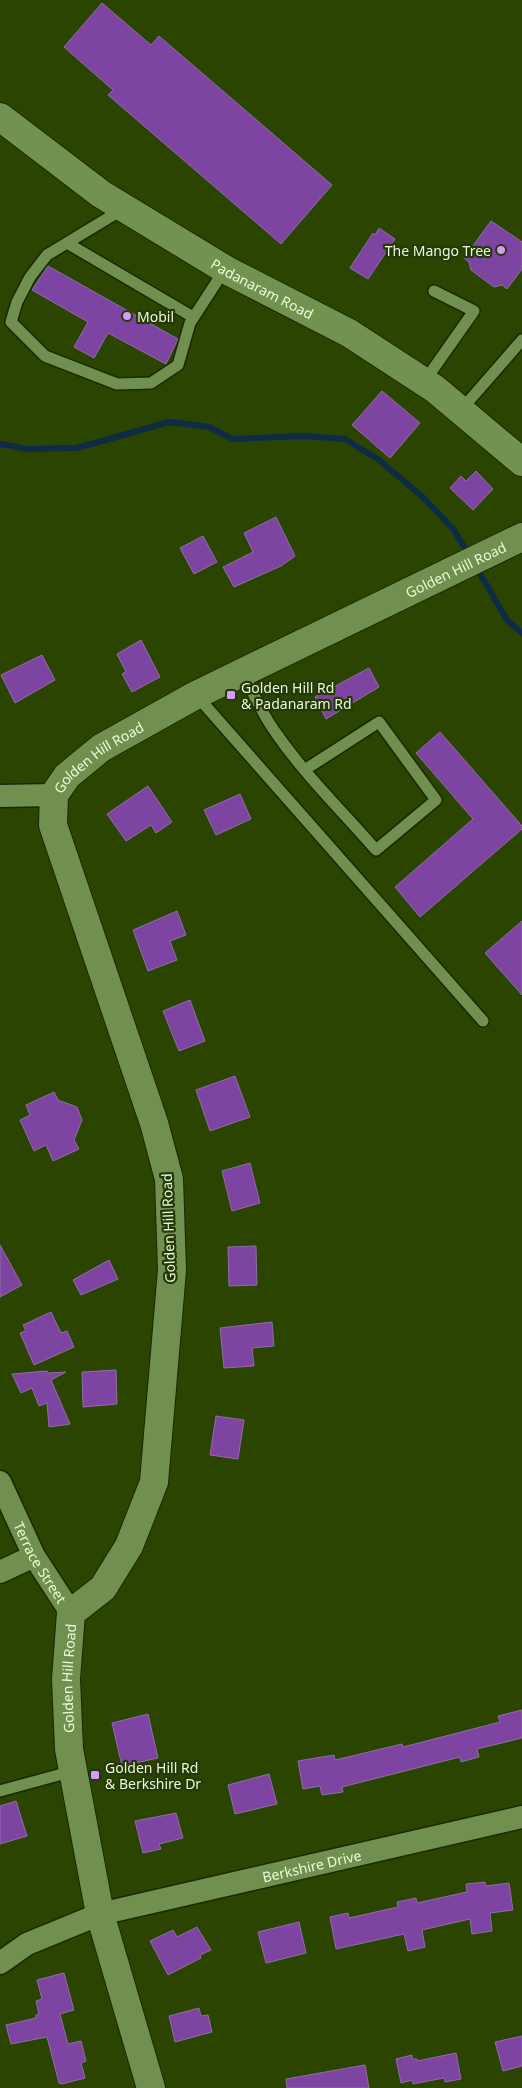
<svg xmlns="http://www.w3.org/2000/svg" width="522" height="2088" font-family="'Noto Sans',sans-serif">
<rect width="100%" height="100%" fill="#2b4500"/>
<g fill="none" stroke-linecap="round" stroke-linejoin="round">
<g stroke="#0f2b45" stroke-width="6">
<path d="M0 444 27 449 77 448 169 422 209 427 233 439 303 436 345 439 379 460 424 498 454 530 469 555"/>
<path d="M476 567 507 620 522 633"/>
</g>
</g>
<g fill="#7d45a1" stroke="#906da9">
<path d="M102 3 151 45 159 36 332 185 281 244 108 95 113 90 64 47Z"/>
<path d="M491 221 522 242V269L507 289 502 285 494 287 471 270 469 262 464 258Z"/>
<path d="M379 228 395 239 368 279 350 268 373 233 375 235Z"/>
<path d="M48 266 178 339 166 364 108 333 94 358 74 347 88 322 32 290Z"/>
<path d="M382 391 420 423 390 458 352 425Z"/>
<path d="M476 471 493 489 473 510 450 488 461 476 466 481Z"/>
<path d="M276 517 295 556 281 566 234 587 223 567 253 552 244 533Z"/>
<path d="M203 536 217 562 194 574 180 548Z"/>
<path d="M141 640 160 677 132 692 122 674 126 672 117 654Z"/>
<path d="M42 655 55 680 15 703 1 675Z"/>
<path d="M369 668 379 687 326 719 315 697Z"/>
<path d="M440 732 522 826V829L420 917 395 887 473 819 416 753Z"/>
<path d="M148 786 172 822 156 833 151 825 126 841 107 814Z"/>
<path d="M240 794 251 819 216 835 204 810Z"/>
<path d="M177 911 186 935 170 941 177 960 148 971 133 930Z"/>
<path d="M522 921V995L485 953Z"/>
<path d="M190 1000 205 1041 179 1051 163 1011Z"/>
<path d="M235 1076 250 1117 210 1131 196 1090Z"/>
<path d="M54 1092 58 1100 77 1107 82 1120 74 1140 79 1149 53 1161 46 1145 34 1151 20 1120 30 1115 26 1105Z"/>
<path d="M250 1163 260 1203 232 1211 222 1171Z"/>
<path d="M0 1245 22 1285 0 1297Z"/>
<path d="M256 1246 257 1285 229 1286 228 1247Z"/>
<path d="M109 1260 118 1279 81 1295 73 1280Z"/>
<path d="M51 1312 61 1333 67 1331 74 1347 34 1365 20 1333 26 1331 23 1325Z"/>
<path d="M272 1322 274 1346 252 1348 254 1366 224 1368 220 1328Z"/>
<path d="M116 1370 117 1404 83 1407 82 1372Z"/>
<path d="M47 1371 48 1373 66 1372 51 1380 70 1424 49 1427 47 1403 39 1406 32 1388 21 1393 12 1374Z"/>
<path d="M216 1416 244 1420 238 1459 210 1455Z"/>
<path d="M522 1710V1738L477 1749 479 1757 461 1762 460 1757 342 1787 343 1792 322 1795 320 1786 303 1789 298 1761 334 1755 335 1760 402 1744 403 1747 500 1722 498 1716Z"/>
<path d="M148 1714 158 1758 122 1766 112 1723Z"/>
<path d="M269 1774 277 1804 235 1814 228 1785Z"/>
<path d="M16 1801 27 1836 0 1844V1806Z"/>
<path d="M176 1813 183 1838 159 1844 161 1849 143 1853 135 1821Z"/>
<path d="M485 1882 486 1886 509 1883 513 1910 490 1913 492 1931 472 1934 470 1919 422 1930 425 1947 408 1951 404 1934 336 1949 330 1917 348 1913 349 1918 398 1907 397 1902 416 1898 417 1903 467 1892 466 1884Z"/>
<path d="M299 1922 306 1953 266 1963 258 1932Z"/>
<path d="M197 1927 211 1950 200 1955 201 1958 168 1975 150 1941 173 1930 177 1937Z"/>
<path d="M64 1973 74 2010 60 2014 68 2044 81 2041 86 2061 81 2063 85 2078 62 2084 59 2083 47 2037 11 2044 6 2025 36 2018V2015L39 2014 36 2001 42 1999 37 1980Z"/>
<path d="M199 2008 201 2016 208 2015 212 2032 175 2042 169 2016Z"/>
<path d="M522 2036V2066L503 2071 495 2042Z"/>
<path d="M456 2053 461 2079 445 2082 444 2078 413 2084 412 2080 401 2083 396 2059 412 2055V2059H417V2061Z"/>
<path d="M365 2065 369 2088H287L286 2079Z"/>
</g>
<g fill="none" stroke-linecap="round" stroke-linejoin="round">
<defs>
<g id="service">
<path d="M123 209 47 255 30 277 17 302 11 322 45 356 117 384 151 383 178 365 190 323 225 269"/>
<path d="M67 243 193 317"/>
<path d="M424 382 474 311 434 291"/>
<path d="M461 410 522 340"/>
<path d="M243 672C253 693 262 714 276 733 305 775 343 812 376 850L436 800 379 722 306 769"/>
<path d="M196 695 483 1021"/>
<path d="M0 1791 73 1771"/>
</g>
<g id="minor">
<path d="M0 796 54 795"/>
<path id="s1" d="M0 1482 34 1556 71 1613"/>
<path d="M0 1572 34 1556"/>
<path id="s2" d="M0 1963 27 1944 100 1914 522 1817"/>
</g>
<g id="tertiary">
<path id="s3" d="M151 2088 100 1914 69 1749 66 1679 71 1613 103 1588 129 1546 154 1482 172 1270 169 1179 154 1123 53 825 54 795 67 776 101 748 196 695 522 537"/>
</g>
<g id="secondary">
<path id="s4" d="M0 117 101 194 228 271 349 333 435 389 522 462"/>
</g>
</defs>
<use href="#service" stroke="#1a2807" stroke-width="14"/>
<use href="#minor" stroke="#1a2807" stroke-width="25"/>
<use href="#tertiary" stroke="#1a2807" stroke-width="30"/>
<use href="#secondary" stroke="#1a2807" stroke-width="30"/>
<use href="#service" stroke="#719050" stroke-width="11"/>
<use href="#minor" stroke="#719050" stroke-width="22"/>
<use href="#tertiary" stroke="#719050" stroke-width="28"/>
<use href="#secondary" stroke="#729250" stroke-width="28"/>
</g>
<g fill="#d39cfc" stroke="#243907" stroke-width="2">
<circle cx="501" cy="250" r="5"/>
<circle cx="127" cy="316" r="5"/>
<rect x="226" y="690" width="10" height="10" rx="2.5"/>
<rect x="90" y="1770" width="10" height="10" rx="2.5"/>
</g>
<g text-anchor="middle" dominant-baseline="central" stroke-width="4.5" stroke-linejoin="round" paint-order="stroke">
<g font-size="14" fill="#e9fad8" stroke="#243907" text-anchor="start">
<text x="491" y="250" text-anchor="end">The Mango Tree</text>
<text x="137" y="316">Mobil</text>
<text x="241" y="687">Golden Hill Rd<tspan x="241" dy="16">&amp; Padanaram Rd</tspan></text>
<text x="105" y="1767">Golden Hill Rd<tspan x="105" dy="16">&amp; Berkshire Dr</tspan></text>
</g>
<g font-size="14" fill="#e9fad8" stroke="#243907">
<text stroke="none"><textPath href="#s4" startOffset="314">Padanaram Road</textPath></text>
<text stroke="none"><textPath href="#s3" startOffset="1815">Golden Hill Road</textPath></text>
<text stroke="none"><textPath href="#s3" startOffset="1410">Golden Hill Road</textPath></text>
<text transform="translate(168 1228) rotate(-92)">Golden Hill Road</text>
<text stroke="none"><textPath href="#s1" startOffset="90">Terrace Street</textPath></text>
<text stroke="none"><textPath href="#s3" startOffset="420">Golden Hill Road</textPath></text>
<text stroke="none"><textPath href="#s2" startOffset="329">Berkshire Drive</textPath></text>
</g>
</g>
</svg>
